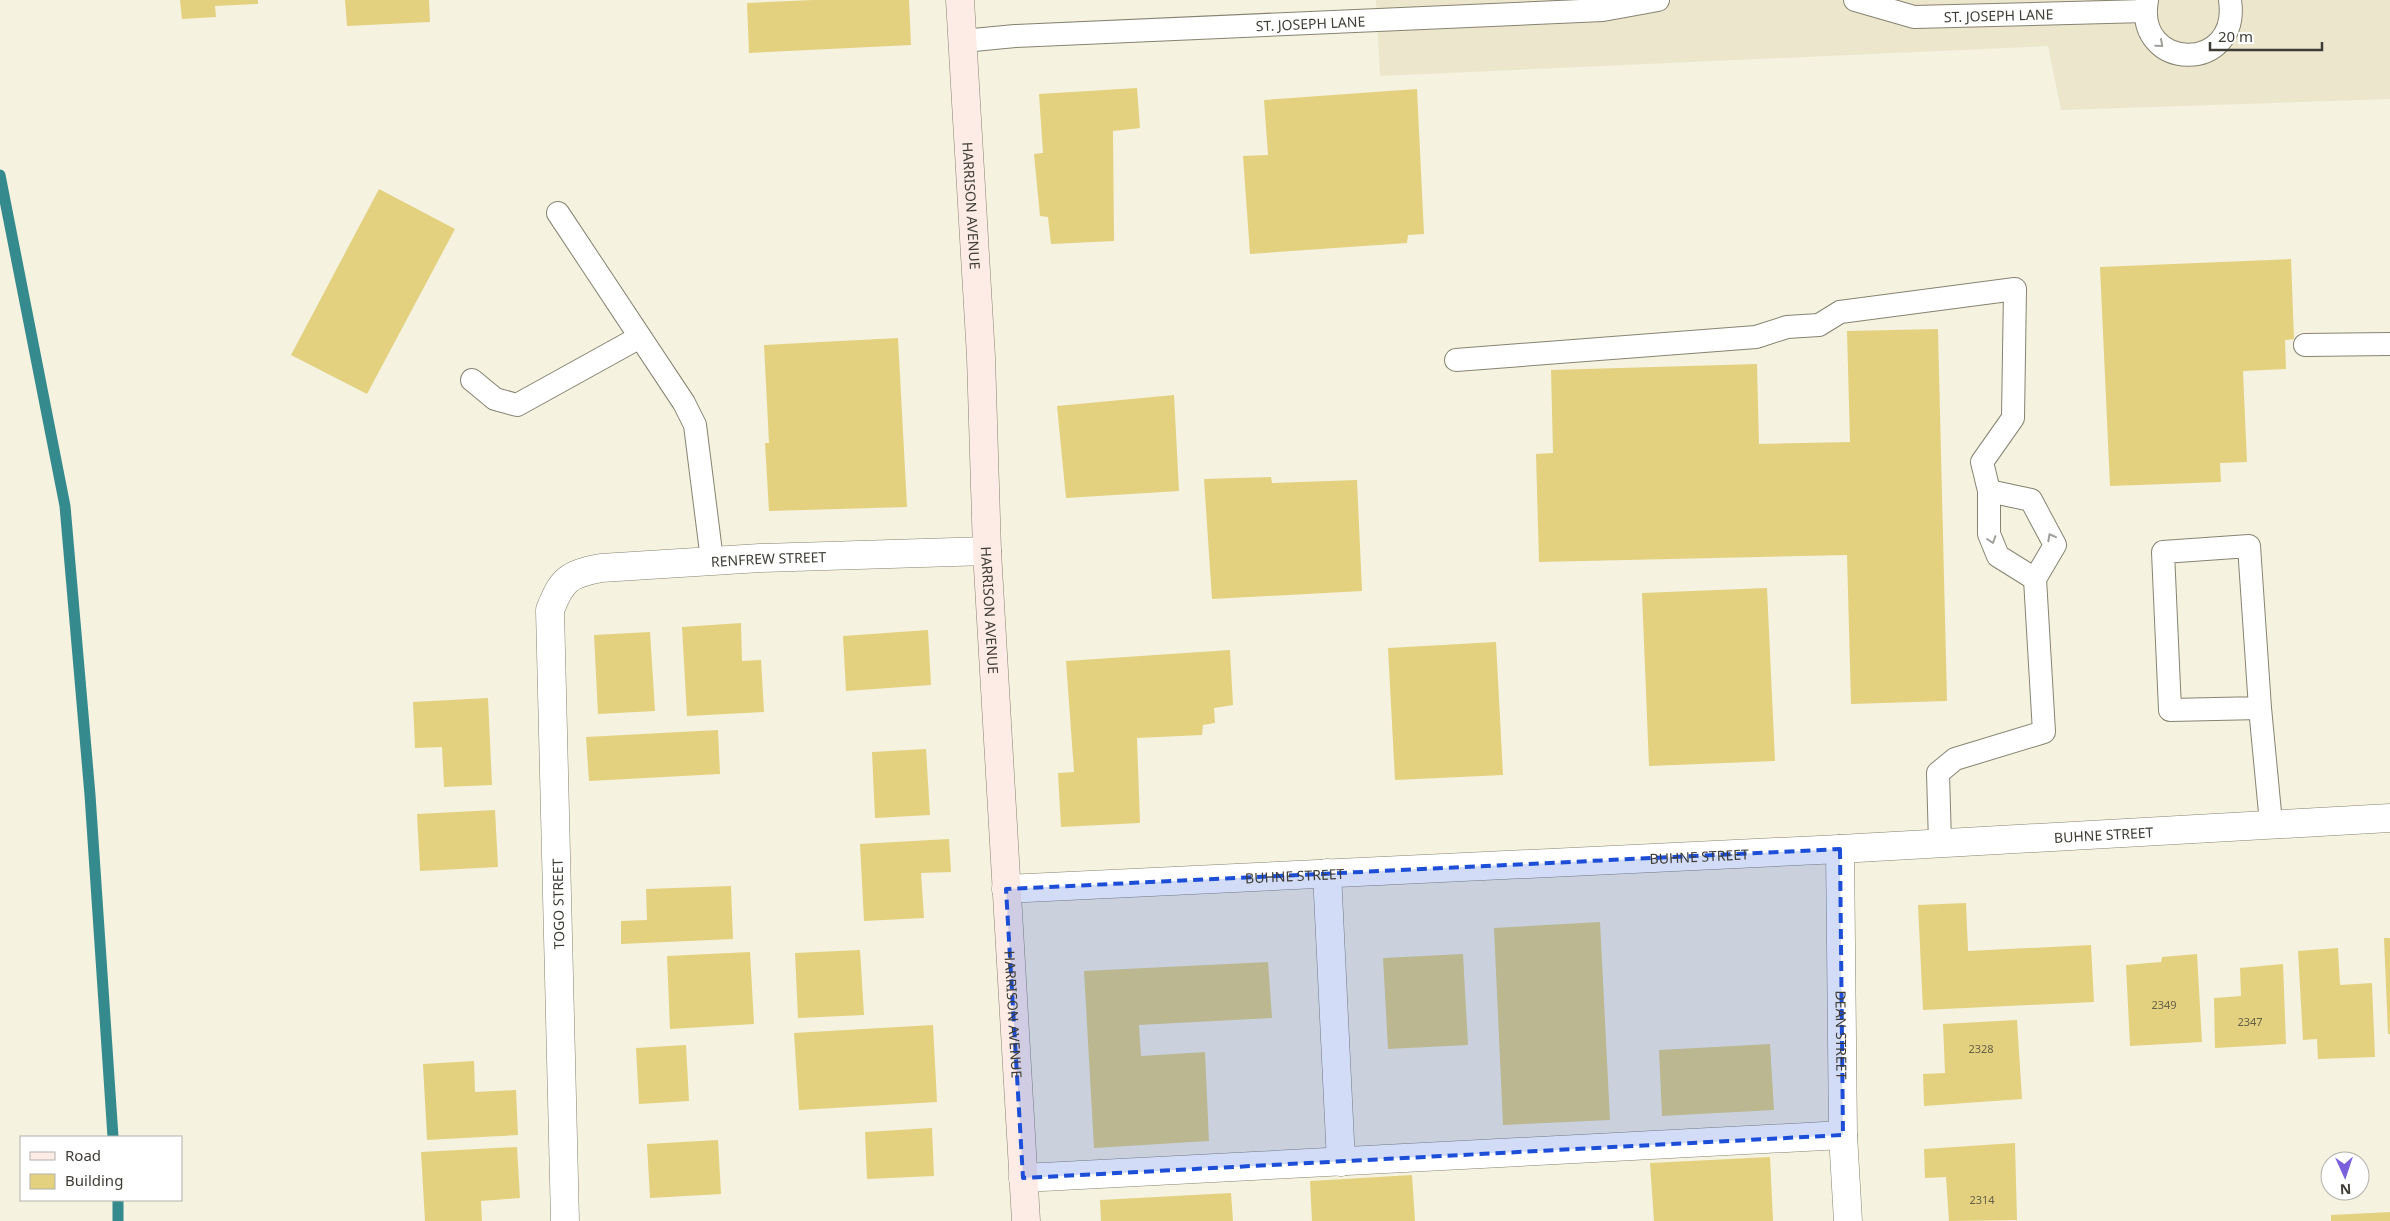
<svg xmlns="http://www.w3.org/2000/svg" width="2390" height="1221" font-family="'Noto Sans',sans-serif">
<rect width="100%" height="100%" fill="#f5f2df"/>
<path fill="#ebe6cc" d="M1376 0H2390V99L2061 110 2048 46 1380 76Z"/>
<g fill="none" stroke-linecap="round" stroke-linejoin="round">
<g stroke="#358a8e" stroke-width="11">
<path d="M0 175 65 506 90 795 113 1137"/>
<path d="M118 1221V1200"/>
</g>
</g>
<g fill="#e3d180">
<path d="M180 0H258V4L215 6 216 17 182 19Z"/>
<path d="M345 0H429L430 22 347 26Z"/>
<path d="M813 0H909L911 45 749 53 747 3Z"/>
<path d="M1137 88 1140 128 1113 131 1114 241 1051 244 1048 217 1040 216 1034 154 1043 153 1039 94Z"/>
<path d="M1417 89 1424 234 1408 235 1407 243 1250 254 1243 156 1268 155 1264 100Z"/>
<path d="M379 189 455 229 367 394 291 355Z"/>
<path d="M2291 259 2294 339 2285 340 2286 369 2243 371 2247 462 2220 463 2221 482 2110 486 2100 267Z"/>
<path d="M1938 329 1947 701 1851 704 1847 555 1539 562 1536 454 1553 453 1551 370 1757 364 1759 444 1850 442 1847 331Z"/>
<path d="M898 338 907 507 769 511 765 443H769L764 345Z"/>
<path d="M1174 395 1179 491 1066 498 1057 406Z"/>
<path d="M1271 477 1272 483 1357 480 1362 591 1212 599 1204 479Z"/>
<path d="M1767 588 1775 761 1649 766 1642 593Z"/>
<path d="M741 623 742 661 761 660 764 712 687 716 682 627Z"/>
<path d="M928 630 931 685 846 691 843 636Z"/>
<path d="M650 632 655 711 598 714 594 635Z"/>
<path d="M1496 642 1503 775 1395 780 1388 648Z"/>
<path d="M1230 650 1233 705 1214 708 1215 723 1203 725 1202 735 1137 738 1140 823 1061 827 1058 773 1074 772 1066 661Z"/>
<path d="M488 698 492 785 444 787 442 747 415 748 413 702Z"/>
<path d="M718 730 720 774 589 781 586 737Z"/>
<path d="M926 749 930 815 875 818 872 752Z"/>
<path d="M495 810 498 867 420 871 417 814Z"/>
<path d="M949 839 951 872 921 873 924 918 864 921 860 844Z"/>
<path d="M731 886 733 939 621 944V921L647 920 646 889Z"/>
<path d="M1966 903 1968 951 2091 945 2094 1002 1923 1010 1918 905Z"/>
<path d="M1600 922 1610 1120 1503 1125 1494 928Z"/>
<path d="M2384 938H2390V1034H2388Z"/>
<path d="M2338 948 2340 985 2372 983 2375 1057 2318 1059 2317 1039 2303 1040 2298 951Z"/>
<path d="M860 950 864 1015 798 1018 795 953Z"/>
<path d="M750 952 754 1024 670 1029 667 956Z"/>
<path d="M1463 954 1468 1045 1388 1049 1383 958Z"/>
<path d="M2197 954 2202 1042 2130 1046 2126 965 2161 962 2162 957Z"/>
<path d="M1268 962 1272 1018 1139 1025 1141 1056 1205 1052 1209 1141 1094 1148 1084 971Z"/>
<path d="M2283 964 2286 1044 2215 1048 2214 998 2241 996 2240 968Z"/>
<path d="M2017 1020 2022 1099 1924 1106 1923 1074 1945 1073 1943 1024Z"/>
<path d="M933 1025 937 1102 799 1110 794 1033Z"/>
<path d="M1770 1044 1774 1110 1662 1116 1659 1050Z"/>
<path d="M686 1045 689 1101 639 1104 636 1048Z"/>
<path d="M474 1061 475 1092 516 1090 518 1135 427 1140 423 1064Z"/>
<path d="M932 1128 934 1176 867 1179 865 1132Z"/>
<path d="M718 1140 721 1194 650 1198 647 1144Z"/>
<path d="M2015 1143 2017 1220 1949 1221 1946 1177 1925 1178 1924 1149Z"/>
<path d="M517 1147 520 1198 481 1201 482 1221H425L421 1152Z"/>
<path d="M1770 1157 1773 1221H1654L1650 1163Z"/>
<path d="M1412 1175 1415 1221H1312L1310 1181Z"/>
<path d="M1231 1193 1233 1221H1101L1100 1200Z"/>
<path d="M2390 1212V1221H2331V1215Z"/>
</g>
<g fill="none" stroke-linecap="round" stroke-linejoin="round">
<defs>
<g id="service">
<path id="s1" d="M1855 0 1914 17 2145 11"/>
<path d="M2147 0C2134 72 2241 74 2230 0"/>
<path id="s2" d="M963 41 1015 36 1603 10 1658 0"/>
<path d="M558 213 684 403 695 425 712 560"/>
<path d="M2305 345 2390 344"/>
<path d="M1456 360 1756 337 1787 327 1819 325 1840 312 2015 289 2013 418 1982 462 1989 491V534L1998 556 2035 579"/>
<path d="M472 380 495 399 517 405 640 337"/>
<path d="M2260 708 2170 710 2163 552 2249 546 2260 708 2271 823"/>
<path d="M1940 843 1938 773 1955 759 2044 732 2035 579 2055 545 2031 500 1989 491"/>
</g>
<g id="minor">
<path id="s3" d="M1840 849 1843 1135 1848 1221"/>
<path d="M1327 873 1341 1162"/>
<path d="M1023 1178 1843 1135"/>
<path id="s4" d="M565 1221 550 610C562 579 569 574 601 568L760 558 987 551"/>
</g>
<g id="tertiary">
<path id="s5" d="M1006 889 1840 849 2390 818"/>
</g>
<g id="secondary">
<path id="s6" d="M960 0 981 357 987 551 1026 1221"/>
</g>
</defs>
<use href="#service" stroke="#868372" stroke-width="24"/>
<use href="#minor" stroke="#868372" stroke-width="29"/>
<use href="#tertiary" stroke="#868372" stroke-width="29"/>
<use href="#secondary" stroke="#868372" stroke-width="29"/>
<use href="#service" stroke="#fff" stroke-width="22"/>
<use href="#minor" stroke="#fff" stroke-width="28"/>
<use href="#tertiary" stroke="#fff" stroke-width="28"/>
<use href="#secondary" stroke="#fdece6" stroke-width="28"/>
</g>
<defs><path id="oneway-chevron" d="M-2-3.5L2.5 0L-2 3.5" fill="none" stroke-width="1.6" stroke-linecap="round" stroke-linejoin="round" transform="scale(1.25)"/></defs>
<g stroke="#9e9e9a">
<use href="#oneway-chevron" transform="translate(2160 44) rotate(41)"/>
<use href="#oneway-chevron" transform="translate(2051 537) rotate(-118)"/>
<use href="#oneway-chevron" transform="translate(1992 540) rotate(72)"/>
</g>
<path fill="#1d4ed8" fill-opacity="0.2" stroke="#1d4ed8" stroke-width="4" stroke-dasharray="10 6" stroke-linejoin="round" d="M1840 849 1843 1135 1023 1178 1006 889Z"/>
<g text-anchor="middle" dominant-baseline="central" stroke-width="5" stroke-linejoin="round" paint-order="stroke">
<g font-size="11" fill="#676148">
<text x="2164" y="1004">2349</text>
<text x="2250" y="1021">2347</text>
<text x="1981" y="1048">2328</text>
<text x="1982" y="1199">2314</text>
</g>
<g font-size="14" fill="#3e3c35" stroke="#fff">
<text stroke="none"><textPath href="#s1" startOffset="146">ST. JOSEPH LANE</textPath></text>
<text stroke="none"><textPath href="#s2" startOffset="348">ST. JOSEPH LANE</textPath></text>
<text stroke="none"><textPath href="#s6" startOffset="206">HARRISON AVENUE</textPath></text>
<text stroke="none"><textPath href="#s4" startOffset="850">RENFREW STREET</textPath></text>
<text stroke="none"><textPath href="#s6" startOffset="611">HARRISON AVENUE</textPath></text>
<text stroke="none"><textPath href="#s5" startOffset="1099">BUHNE STREET</textPath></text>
<text stroke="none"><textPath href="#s5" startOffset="694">BUHNE STREET</textPath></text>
<text stroke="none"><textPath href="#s5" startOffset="289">BUHNE STREET</textPath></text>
<text transform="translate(558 904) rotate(-91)">TOGO STREET</text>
<text stroke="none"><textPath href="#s6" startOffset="1016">HARRISON AVENUE</textPath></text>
<text stroke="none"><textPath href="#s3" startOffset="186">DEAN STREET</textPath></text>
</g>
</g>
<rect x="20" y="1136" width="162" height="65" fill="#ffffff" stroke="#b2b1ae"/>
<rect x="30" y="1152" width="25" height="8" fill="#fdece6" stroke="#b2b1ae"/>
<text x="65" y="1161" font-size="15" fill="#3e3c35">Road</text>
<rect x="30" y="1174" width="25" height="15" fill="#e3d180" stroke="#b2b1ae"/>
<text x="65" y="1186" font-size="15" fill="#3e3c35">Building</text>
<g transform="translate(2345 1176) rotate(177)"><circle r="24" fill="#ffffff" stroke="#b2b1ae"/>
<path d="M0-4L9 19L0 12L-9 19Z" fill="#7a61db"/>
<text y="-8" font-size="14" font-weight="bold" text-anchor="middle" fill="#3e3c35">N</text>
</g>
<path d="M2210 42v8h112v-8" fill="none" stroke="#3e3c35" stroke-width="2.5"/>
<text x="2218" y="42" font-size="15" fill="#3e3c35" stroke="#ffffff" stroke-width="4" paint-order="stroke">20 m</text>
</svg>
